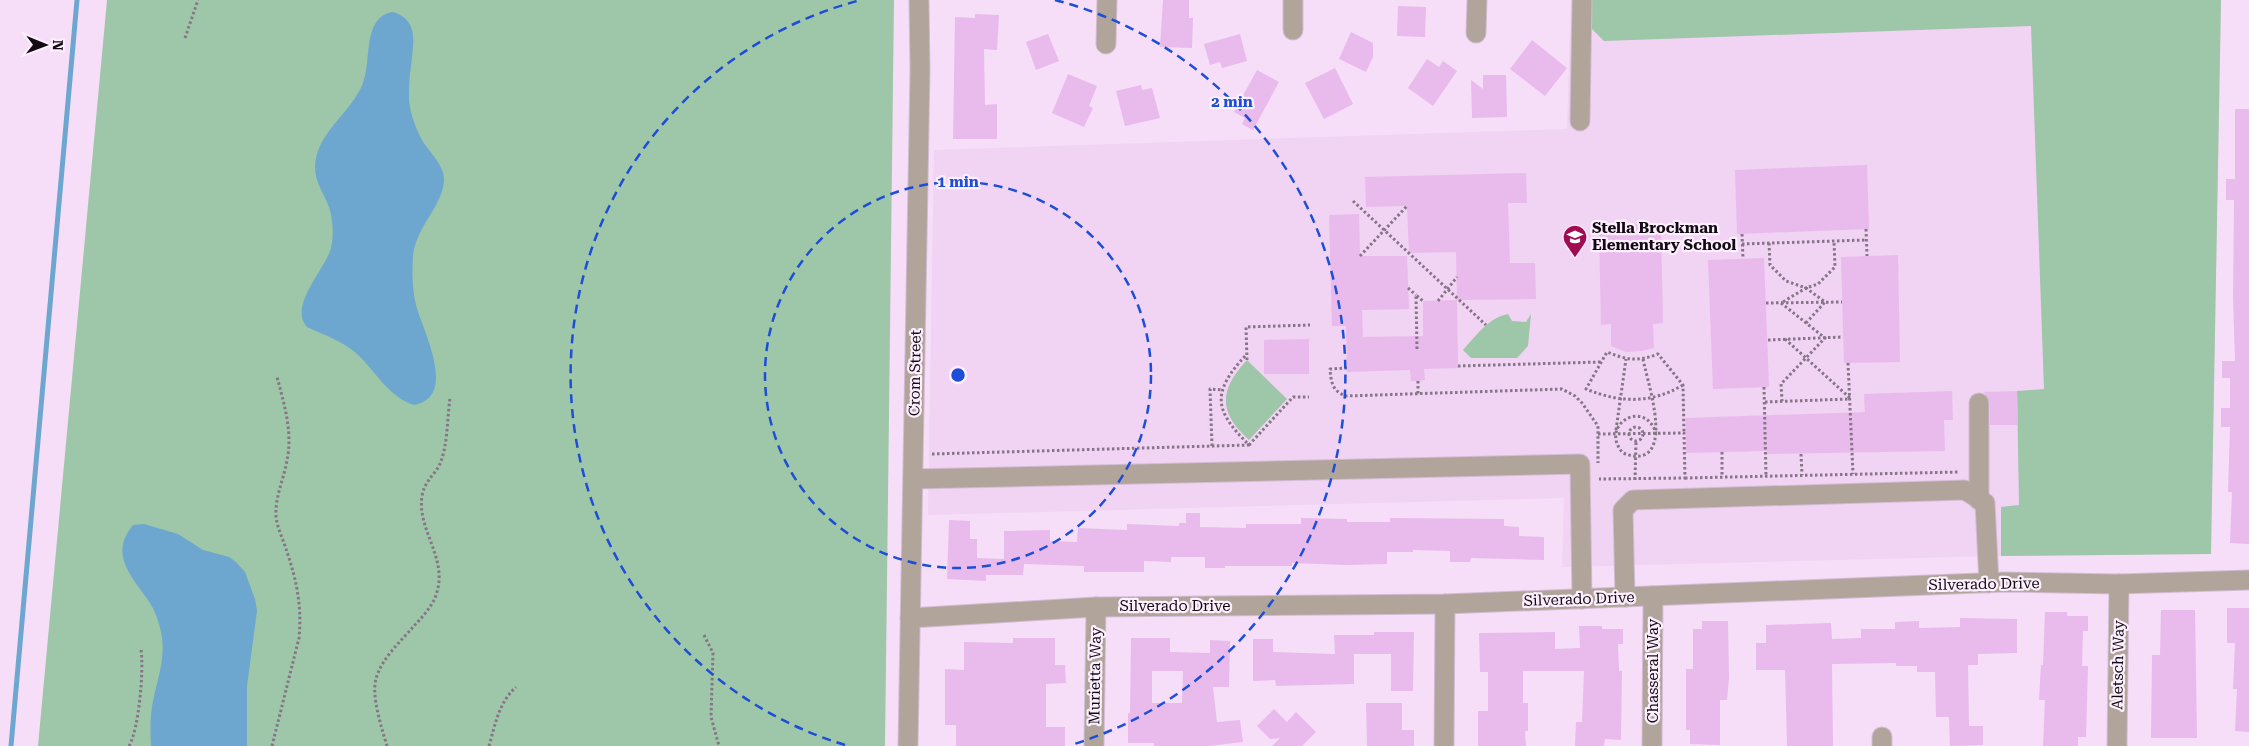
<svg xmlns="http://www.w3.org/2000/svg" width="2249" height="746" font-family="'Roboto Serif',serif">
<rect width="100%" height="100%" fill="#f6def8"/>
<path fill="#f1d3f3" d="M1571 0H2221L2211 554 1995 556 1562 567 1564 498 928 515 934 150 1567 129Z"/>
<g fill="#9ec6a8">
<path d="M107 0H894L885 746H38Z"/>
<path d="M1591 0H2221L2211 554 2001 556V507L2019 505 2017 391 2044 389 2031 26 1604 41 1590 27Z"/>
<path d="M1508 314 1512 321 1526 322 1531 314 1528 346 1517 358H1471L1463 350C1476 336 1488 318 1508 314Z"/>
<path d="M1247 360 1287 399 1249 440C1218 412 1219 390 1247 360Z"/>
</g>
<g fill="#6da7cf">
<path d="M393 12C420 20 413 45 411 66 409 78 409 89 409 100 410 113 416 129 422 140 429 152 444 165 444 179 444 205 416 226 413 256 412 272 412 289 416 305 422 329 459 397 414 405 387 396 376 371 356 353 342 341 324 335 307 327 288 306 325 270 331 248 334 235 333 220 329 207 324 193 315 183 315 167 316 132 351 114 363 83 372 60 362 17 393 12Z"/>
<path d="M144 524 178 534 203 550 229 557 236 562 245 572 255 599 257 611 247 686V746H151C150 729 150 713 154 696 159 675 166 653 161 632 159 622 155 611 150 603 133 578 108 555 133 525Z"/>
</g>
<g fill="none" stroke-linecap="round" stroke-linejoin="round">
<path stroke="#6da7cf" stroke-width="5" d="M11 746 77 0"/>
</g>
<g fill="#e9baec" fill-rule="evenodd">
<path d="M1163 0H1189V18H1193L1192 48 1160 47Z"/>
<path d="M1398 6 1426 7 1425 37 1397 36Z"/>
<path d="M975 14 999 15 997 50 984 49 985 105 997 104V139H953L955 17 975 18Z"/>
<path d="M1351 32 1373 43V57L1366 72 1339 59Z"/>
<path d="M1048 34 1059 61 1036 70 1026 42Z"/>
<path d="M1240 34 1247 61 1222 68 1220 62 1210 65 1204 44Z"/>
<path d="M1532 40 1567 68 1545 96 1510 69Z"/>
<path d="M1427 59 1439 67 1443 61 1457 71 1433 106 1408 88Z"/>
<path d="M1335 68 1353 104 1324 119 1305 83Z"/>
<path d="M1257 70 1279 82 1253 130 1242 124 1245 118 1234 112Z"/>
<path d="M1068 74 1097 86 1089 106 1093 108 1084 127 1052 113Z"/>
<path d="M1483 75H1506L1507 117 1472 118 1471 80 1483 89Z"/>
<path d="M1141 85 1142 90 1152 88 1160 118 1125 126 1116 91Z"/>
<path d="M2235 109H2249V544L2230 543 2232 492H2228L2230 427H2221V408H2230V378H2222V361H2235L2233 298 2234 200H2226V179H2235Z"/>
<path d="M1867 165 1869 229 1737 234 1735 170Z"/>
<path d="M1526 173 1527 203H1508L1510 263H1535L1536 299 1457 300 1456 252 1409 253 1407 206 1366 207 1365 177Z"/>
<path d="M1359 214 1360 256H1407L1409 309 1362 310 1363 337 1423 336V301L1457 300 1458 368 1424 369 1425 380 1418 381H1411L1410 370 1347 372 1346 326H1332L1329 215Z"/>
<path d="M1647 224V227H1661L1663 323 1653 324 1654 348 1642 351 1626 352 1611 346V324L1601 325 1599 232 1613 231V225Z"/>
<path d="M1898 255 1900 362 1844 363 1841 257Z"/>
<path d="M1764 258 1769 387 1713 389 1708 260Z"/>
<path d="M1309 339V374H1264V340Z"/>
<path d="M1952 391 1953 420H1944L1945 451 1767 454V451L1686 453V418L1865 412 1864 394Z"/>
<path d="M2017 391 2018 425H1990V403L1984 392Z"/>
<path d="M1186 513H1200V527L1246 528V524H1301V518L1347 519V522H1390V518L1504 519V526L1519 527V536L1544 537V560L1471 558 1470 562H1450V551L1413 550V552H1387V564L1346 565 1292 563V566H1225V568H1205V557H1171V562L1144 561V572H1084V566L1024 564 1023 575H986V581L947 579 949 520 970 521V539H977V558L1004 559V531L1050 530V541L1077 542 1078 528 1127 530V524L1179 526V523H1186Z"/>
<path d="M2227 608H2249V732L2235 731 2237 689H2233L2235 643H2227Z"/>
<path d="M2161 610H2195L2197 738H2151L2152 655H2160Z"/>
<path d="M2045 612H2067V616H2088V631H2083L2082 666H2088L2086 737H2078V746H2043L2045 700H2039L2041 665H2043Z"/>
<path d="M1960 618 2017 619V653L1978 654V665H1968L1969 726H1983V745L1950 746 1949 717H1936L1935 672H1917V666H1896V663L1832 664 1833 746H1787L1785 670H1756V643H1766V625L1831 623 1832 639 1861 638V629H1895V622L1919 621V628L1960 627Z"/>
<path d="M1702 621H1728L1729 678 1727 700H1720V745L1690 744V730H1686V669H1693V629H1702Z"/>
<path d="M1579 626H1602V629H1623V644H1618L1619 671H1622L1621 740 1605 739 1604 746H1575L1576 722H1582L1584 671H1523V703H1528V731H1525L1526 746H1478V711H1488V672H1480L1479 633 1555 632V649L1580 648Z"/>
<path d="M1374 632H1414L1413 691H1391V654H1354V684L1276 686 1275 680 1253 681V639H1273V652L1335 654 1334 635H1374Z"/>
<path d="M1013 638H1055V665H1065L1066 683 1046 684V727H1065V746H956V725H945V669L964 670V642L1013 643Z"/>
<path d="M1131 638H1170V652L1210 653V640L1230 641 1229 687H1213L1217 722 1240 720 1243 742 1208 746H1154V743H1128V713H1130ZM1152 671H1183L1182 703H1152Z"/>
<path d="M1366 703H1402V730H1414V746H1367Z"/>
<path d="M1274 709 1287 722 1296 712 1316 732 1302 746H1272L1280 738 1270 739 1257 726Z"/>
</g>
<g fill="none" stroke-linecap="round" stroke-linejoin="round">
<defs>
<g id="minor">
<path d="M1293 0V30"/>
<path d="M1476 33 1477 0"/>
<path d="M1106 44 1107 0"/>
<path d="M1580 121 1582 0"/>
<path d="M1979 403V500"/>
<path d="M913 479 1580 464 1582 599"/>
<path d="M1625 597 1623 510 1633 500 1965 490 1985 503 1989 583"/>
<path d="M910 618 1096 607 1445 604 2004 582 2119 584 2249 580"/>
<path d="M1882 737V746"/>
<path d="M908 746 920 70 919 0"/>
<path d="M1094 746 1096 607"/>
<path d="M1444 746 1445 604"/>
<path d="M1652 746 1653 596"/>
<path d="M2117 746 2119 584"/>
</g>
</defs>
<use href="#minor" stroke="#d2bcd3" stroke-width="21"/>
<g stroke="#857586" stroke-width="3" stroke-dasharray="2.5 2.5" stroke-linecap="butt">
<path d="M185 38 198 0"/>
<path d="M1353 201 1486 325"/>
<path d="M1866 229 1867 256"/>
<path d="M1742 234 1743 259"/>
<path d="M1769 243 1770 265 1786 281 1806 288 1781 303 1825 338 1781 384 1782 401"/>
<path d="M1742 244 1866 240"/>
<path d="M1360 256 1407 206"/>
<path d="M1408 288 1416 295"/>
<path d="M1438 301 1457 277"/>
<path d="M1766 303 1842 302"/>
<path d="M1806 323 1825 302 1806 288 1818 284 1835 267 1834 241"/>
<path d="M1785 339 1850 398"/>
<path d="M1768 340 1843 337"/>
<path d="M1417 349 1416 295 1423 301"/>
<path d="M1643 359C1647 380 1668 441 1646 454 1638 458 1631 456 1623 453 1598 426 1644 397 1656 433"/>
<path d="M1247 360 1246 327 1310 325"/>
<path d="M1848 363 1853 474"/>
<path d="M1458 366 1601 362"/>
<path d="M1347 368 1330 369C1331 382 1332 391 1346 396L1562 389 1575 396 1582 403 1598 426V463"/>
<path d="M1418 381V394"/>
<path d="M1683 385C1651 404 1620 403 1586 389L1607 352C1627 360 1637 362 1658 354L1683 385 1684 433"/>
<path d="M1764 387 1766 476"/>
<path d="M1765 402 1849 399"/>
<circle cx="1636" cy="434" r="7"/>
<path d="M1616 430 1626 359"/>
<path d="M1598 434 1684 433 1685 478 1599 479"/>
<path d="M1249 445 1293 397H1309"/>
<path d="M1212 446 1210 389 1223 390"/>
<path d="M1722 452V477"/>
<path d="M932 454 1249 445C1214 410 1211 393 1246 355"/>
<path d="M1801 454 1802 475"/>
<path d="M1685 478 1959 472"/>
<path d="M1635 480 1636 441"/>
<path d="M704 635 713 653 711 717 719 746"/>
<path d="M129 746C139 729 144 669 141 650"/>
<path d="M272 746 299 638C302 608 297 581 287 552 284 541 277 528 276 516 275 496 284 479 287 460 293 433 284 403 277 377"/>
<path d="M387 746C382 729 371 696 376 679 381 659 401 641 414 626 424 615 435 604 438 588 445 555 417 528 422 496 424 483 433 476 439 466 448 447 447 419 450 398"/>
<path d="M489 746C495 725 499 702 516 687"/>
</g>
<use href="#minor" stroke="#b1a49b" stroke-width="19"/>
</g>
<g fill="none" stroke="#1d4ed8" stroke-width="2.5" stroke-dasharray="9 6">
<circle cx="958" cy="375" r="193"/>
<path d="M845 745A387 387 0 0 1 861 0M1055 0A387 387 0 0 1 1071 745"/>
</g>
<defs>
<symbol id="school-pin" viewBox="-11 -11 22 30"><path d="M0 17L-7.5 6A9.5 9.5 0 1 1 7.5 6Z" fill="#a00b51" stroke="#feefff"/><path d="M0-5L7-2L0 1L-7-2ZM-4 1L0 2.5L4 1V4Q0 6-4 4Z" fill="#fff"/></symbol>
</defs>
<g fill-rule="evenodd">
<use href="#school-pin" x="1561" y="223" width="28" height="38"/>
</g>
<g text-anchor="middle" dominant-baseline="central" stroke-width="4.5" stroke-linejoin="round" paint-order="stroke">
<g font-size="15" font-weight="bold" fill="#120a12" stroke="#feefff" text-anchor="start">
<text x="1592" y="228">Stella Brockman<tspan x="1592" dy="17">Elementary School</tspan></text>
</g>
<g font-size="15" fill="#120a12" stroke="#feefff">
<text transform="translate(915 373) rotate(-89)">Crom Street</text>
<text transform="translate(1984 584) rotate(-1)">Silverado Drive</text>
<text transform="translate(1579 599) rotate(-2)">Silverado Drive</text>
<text x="1175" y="606">Silverado Drive</text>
<text transform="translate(2118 665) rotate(-89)">Aletsch Way</text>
<text transform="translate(1653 671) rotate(-90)">Chasseral Way</text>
<text transform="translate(1095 676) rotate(-89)">Murietta Way</text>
</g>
</g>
<circle cx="958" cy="375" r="8" fill="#1d4ed8" stroke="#feefff" stroke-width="2.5"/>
<g font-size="15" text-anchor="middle" font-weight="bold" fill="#1d4ed8" stroke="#feefff" stroke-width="4.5" stroke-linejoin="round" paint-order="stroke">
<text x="1232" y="107">2 min</text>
<text x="958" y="187">1 min</text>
</g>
<g transform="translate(45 45) rotate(91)" stroke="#feefff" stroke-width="4" paint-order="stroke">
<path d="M0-4L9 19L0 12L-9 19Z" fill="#120a12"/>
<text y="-8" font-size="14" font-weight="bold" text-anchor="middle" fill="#120a12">N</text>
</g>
</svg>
